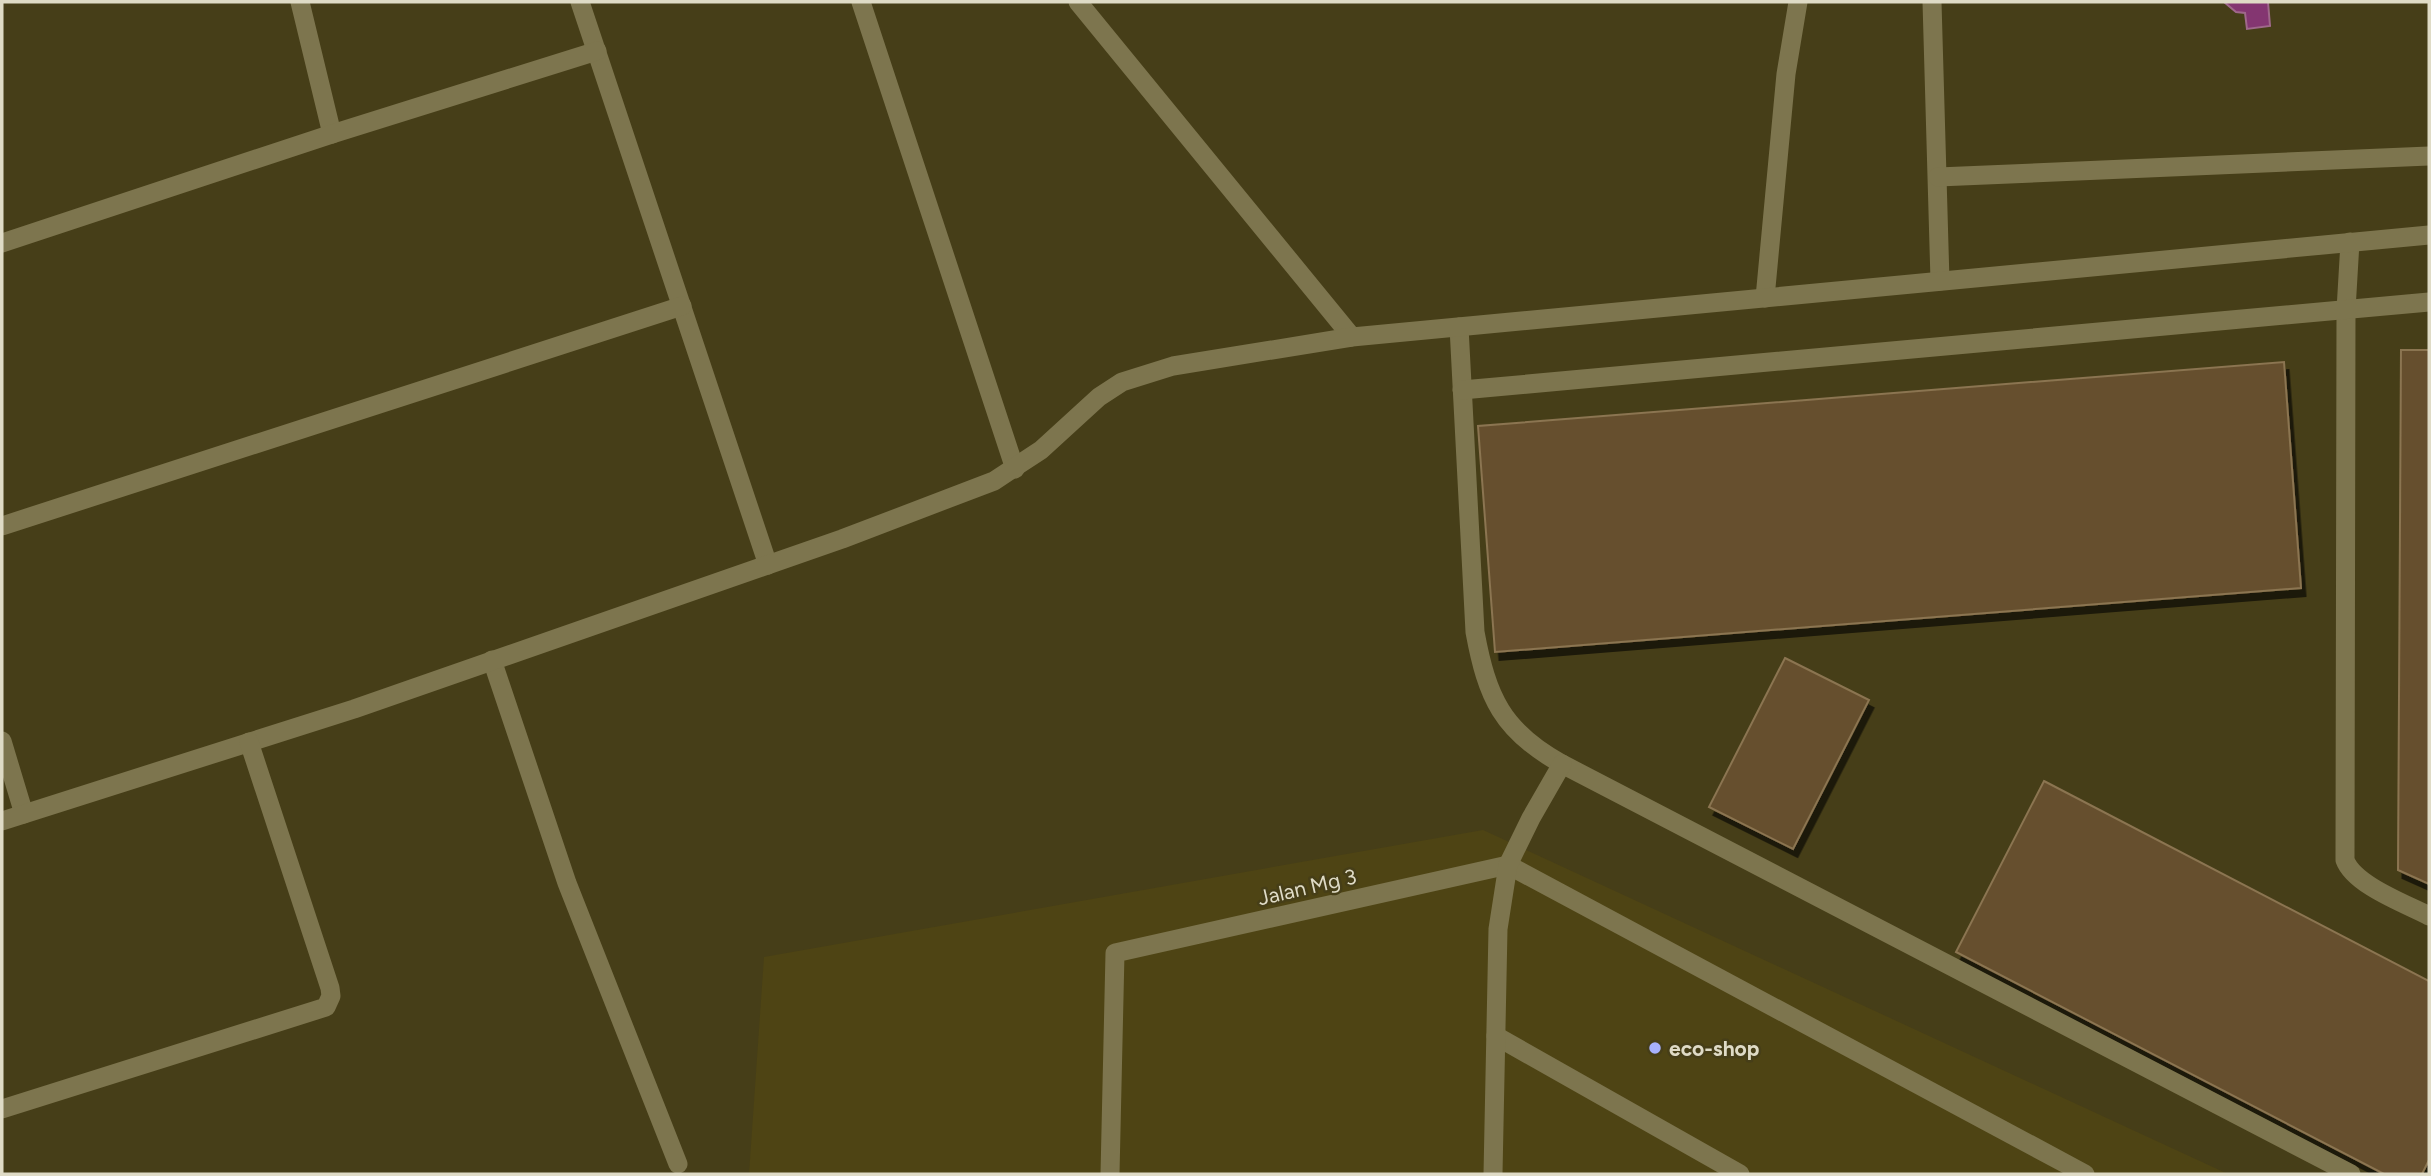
<svg xmlns="http://www.w3.org/2000/svg" width="2431" height="1176" font-family="Figtree,sans-serif">
<defs>
<filter id="shadow"><feDropShadow dx="4.5" dy="8" stdDeviation="0" flood-color="#0009"/></filter>
</defs>
<rect width="100%" height="100%" fill="#463e18"/>
<path fill="#4e4414" d="M1483 830 2228 1174H749L764 957Z"/>
<path fill="#843671" stroke="#9f688a" stroke-width="2" d="M2224 2H2268L2270 26 2247 29 2245 13 2236 12Z"/>
<g fill="#66502e" stroke="#8b7451" stroke-width="2" filter="url(#shadow)">
<path d="M2401 350H2429V884L2398 870Z"/>
<path d="M2284 362 2301 588 1495 652 1478 426Z"/>
<path d="M1785 658 1869 700 1793 849 1709 807Z"/>
<path d="M2044 781 2429 981V1160L2422 1174H2384L1956 952Z"/>
</g>
<g fill="none" stroke-linecap="round" stroke-linejoin="round">
<g stroke="#7d754e" stroke-width="19">
<path d="M2350 242 2346 310 2345 860C2354 885 2406 904 2429 916"/>
<path d="M1459 327 1475 632C1487 697 1502 731 1562 764L2351 1174"/>
<path d="M1462 390 2429 302"/>
<path d="M1508 865 2085 1174"/>
<path d="M1496 1036 1740 1174"/>
</g>
<g stroke="#7d754e" stroke-width="19">
<path d="M300 2 332 134"/>
<path d="M580 2 768 565"/>
<path d="M861 2 1015 469"/>
<path d="M1078 2 1352 337"/>
<path d="M1932 2 1940 281"/>
<path d="M1938 177 2429 156"/>
<path d="M2 243 332 134 597 51"/>
<path d="M1765 298 1786 74 1798 2"/>
<path d="M2 526 682 306"/>
<path d="M492 660 567 883 678 1164"/>
<path d="M2 741 24 814"/>
<path d="M2 821 354 709 842 539 994 481 1041 450 1099 397 1122 382 1173 366 1352 337 2429 235"/>
<path d="M2 1109 326 1007 331 996 330 988 249 742"/>
<path d="M1110 1174 1115 953 1508 865"/>
<path d="M1493 1174 1498 929 1508 865 1531 818 1562 764"/>
</g>
</g>
<circle fill="#a7b1fc" stroke="#463e18" stroke-width="2.5" cx="1655" cy="1048" r="7"/>
<g text-anchor="middle" dominant-baseline="central" stroke-width="5" stroke-linejoin="round" paint-order="stroke">
<g font-size="21" fill="#dfdbc6" stroke="#463e18">
<text transform="translate(1307 887) rotate(-13)">Jalan Mg 3</text>
</g>
<g font-size="21" font-weight="bold" fill="#dfdbc6" stroke="#463e18" text-anchor="start">
<text x="1669" y="1048">eco-shop</text>
</g>
</g>
<rect width="2431" height="1176" fill="none" stroke="#dfdbc6" stroke-width="7"/>
</svg>
